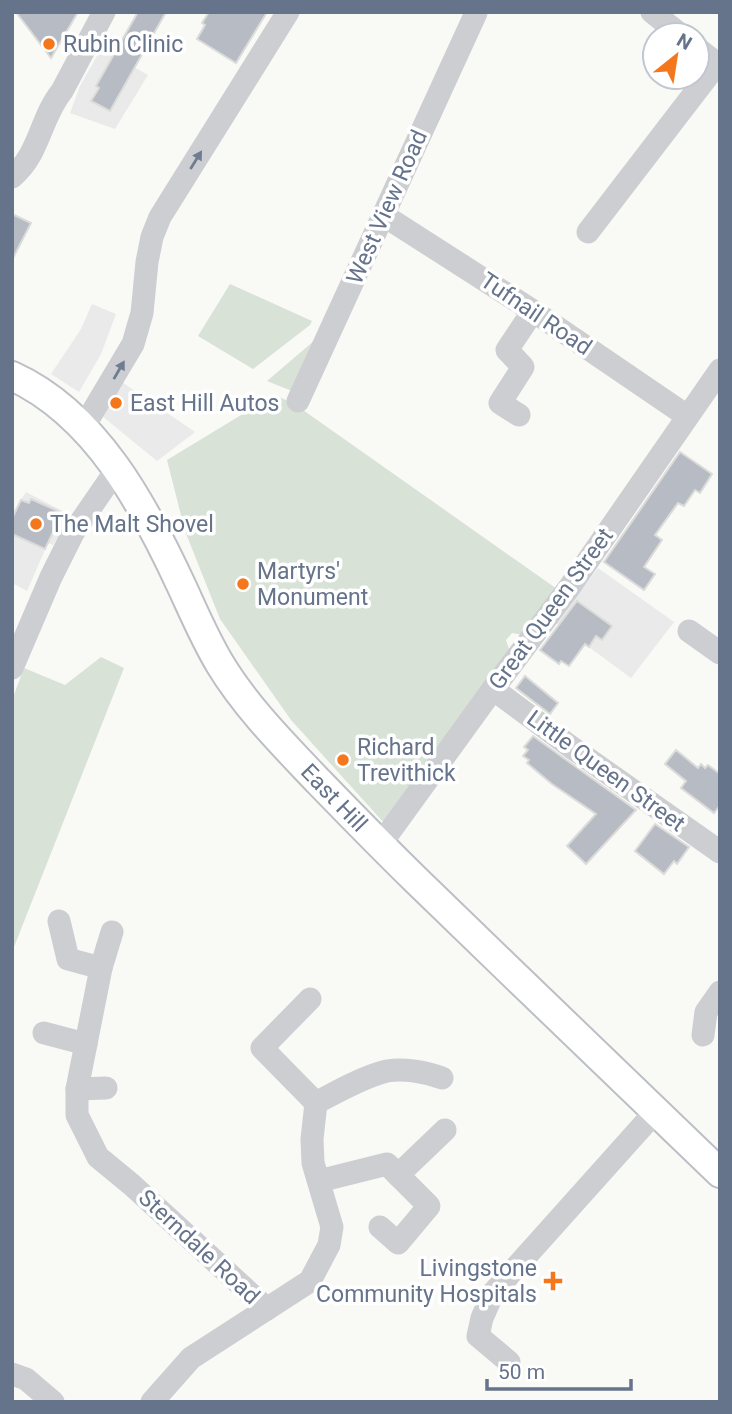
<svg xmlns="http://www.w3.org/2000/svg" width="732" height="1414" font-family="Roboto,sans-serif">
<rect width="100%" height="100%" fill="#f9f9f6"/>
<g fill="#eaeaea">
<path d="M101 49 148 75 115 129 70 113 80 86Z"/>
<path d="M92 304 116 314 101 354 79 392 51 374 81 329Z"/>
<path d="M122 382 195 432 157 461 102 416Z"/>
<path d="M26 492 72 516 53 545 48 543 27 591 12 583V511H14Z"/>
<path d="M598 568 674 622 631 678 556 623Z"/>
</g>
<g fill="#d9e2d7">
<path d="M230 284 312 321 310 325 253 369 198 336Z"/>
<path d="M315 340 292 391 267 381Z"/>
<path d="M274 395 293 403 557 589 524 635 512 633 506 640 511 655 384 823 291 720 220 619 185 531 167 460Z"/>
<path d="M101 657 124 668 12 952V700L24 668 65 685Z"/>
</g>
<g fill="#b6bbc4" stroke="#dbdbd9" stroke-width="2">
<path d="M16 12H78L51 58Z"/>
<path d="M138 12H166L110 111 91 101 99 88 96 86Z"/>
<path d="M209 12H267L236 63 197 39 205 25 202 23Z"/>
<path d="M12 214 31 223 12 260Z"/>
<path d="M680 452 712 474 700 493 695 490 684 506 678 503 655 535 662 540 644 567 655 574 644 590 604 562Z"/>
<path d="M31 499 60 512 58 514 63 516 56 532 54 530 45 549 12 534V519L21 500 29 503Z"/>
<path d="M577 601 612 626 602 640 596 636 589 647 585 644 569 666 561 661 559 664 540 650Z"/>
<path d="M525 676 558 703 550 714 516 688Z"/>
<path d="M533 736 636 810 586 864 567 846 596 814 552 784 527 763 529 760 523 756 528 750 524 747Z"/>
<path d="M676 750 698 768 701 764 705 768 708 765 720 774V805L714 813 681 788 686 781 665 764Z"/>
<path d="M655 824 689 847 677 864 674 861 664 874 635 851Z"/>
</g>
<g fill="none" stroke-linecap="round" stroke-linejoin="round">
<defs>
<path id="major" d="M12 376C96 414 145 507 182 587 194 613 205 639 220 664 246 707 283 744 317 780 350 814 382 847 416 880 517 978 618 1075 720 1173"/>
</defs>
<use href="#major" stroke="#bcbfc4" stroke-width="32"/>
<g stroke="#ccced2" stroke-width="23">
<path d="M652 12 681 35"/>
<path d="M697 48 720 66"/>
<path d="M12 177C40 154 40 118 62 91L104 12"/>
<path d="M383 215 533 311 687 416"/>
<path d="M588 232 717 64"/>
<path d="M298 401 476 13"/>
<path d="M519 415 500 403 523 367 507 350 533 311"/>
<path d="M83 428 133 344 142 313 147 262 152 237 160 217 288 12"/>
<path d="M689 631 720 653"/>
<path d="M12 668 51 577 73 533 117 469"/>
<path d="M493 689 571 747 720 852"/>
<path d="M380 845 493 689 569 588 720 370"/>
<path d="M59 921 68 959 101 968 77 1089V1115L98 1157 132 1185 267 1309"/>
<path d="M101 968 112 932"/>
<path d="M310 999 262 1048 316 1103"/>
<path d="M44 1033 86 1044"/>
<path d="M703 1035 706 1012 720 992"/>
<path d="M77 1089 106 1088"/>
<path d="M398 1175 445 1130"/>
<path d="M319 1181 387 1164 429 1206 398 1243 380 1227"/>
<path d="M509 1362 478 1336 482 1318 493 1293 656 1111"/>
<path d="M12 1374 26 1379 53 1402"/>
<path d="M152 1402 191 1358 310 1281 329 1245 332 1227 313 1163 312 1139 316 1103C336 1092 365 1076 387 1071 404 1068 426 1072 442 1078"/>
</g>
<use href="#major" stroke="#fff" stroke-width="28"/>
</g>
<defs><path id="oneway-solid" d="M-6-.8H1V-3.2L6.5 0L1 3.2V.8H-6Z" transform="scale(1.75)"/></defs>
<g fill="#6f7c92">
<use href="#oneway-solid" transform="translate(196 160) rotate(-58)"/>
<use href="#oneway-solid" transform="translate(119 370) rotate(-60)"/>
</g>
<g fill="#f5771b" stroke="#fff" stroke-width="2.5">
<circle cx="49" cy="44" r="7"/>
<circle cx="116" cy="403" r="7"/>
<circle cx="36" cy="524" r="7"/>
<circle cx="243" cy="584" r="7"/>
<circle cx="343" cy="760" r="7"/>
<path d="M549.5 1270.5h7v7h7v7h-7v7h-7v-7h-7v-7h7z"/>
</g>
<g text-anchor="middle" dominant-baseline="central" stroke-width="7" stroke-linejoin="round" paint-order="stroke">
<g font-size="23" fill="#65738b" stroke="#fff" text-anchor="start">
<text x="63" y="44">Rubin Clinic</text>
<text x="130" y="403">East Hill Autos</text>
<text x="50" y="524">The Malt Shovel</text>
<text x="257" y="571">Martyrs'<tspan x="257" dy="26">Monument</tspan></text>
<text x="357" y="747">Richard<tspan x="357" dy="26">Trevithick</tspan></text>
<text x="537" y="1268" text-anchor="end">Livingstone<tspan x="537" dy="26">Community Hospitals</tspan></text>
</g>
<g font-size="23" fill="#65738b" stroke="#fff">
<text transform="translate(387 207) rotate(-66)">West View Road</text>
<text transform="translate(536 314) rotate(34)">Tufnail Road</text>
<text transform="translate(551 609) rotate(-54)">Great Queen Street</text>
<text transform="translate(606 771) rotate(36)">Little Queen Street</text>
<text transform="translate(334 798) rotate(46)">East Hill</text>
<text transform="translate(199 1247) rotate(43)">Sterndale Road</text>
</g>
</g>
<rect width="732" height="1414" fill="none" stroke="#65738b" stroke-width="28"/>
<g transform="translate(676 56) rotate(30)"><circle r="33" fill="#ffffff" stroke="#c1c7d1" stroke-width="2"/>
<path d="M0-5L12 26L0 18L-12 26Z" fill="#f5771b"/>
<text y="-10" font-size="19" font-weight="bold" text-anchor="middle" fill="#65738b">N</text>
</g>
<path d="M487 1379v10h144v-10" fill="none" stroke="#65738b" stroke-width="3.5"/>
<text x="498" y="1379" font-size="21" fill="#65738b" stroke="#ffffff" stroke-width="5" paint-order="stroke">50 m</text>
</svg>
